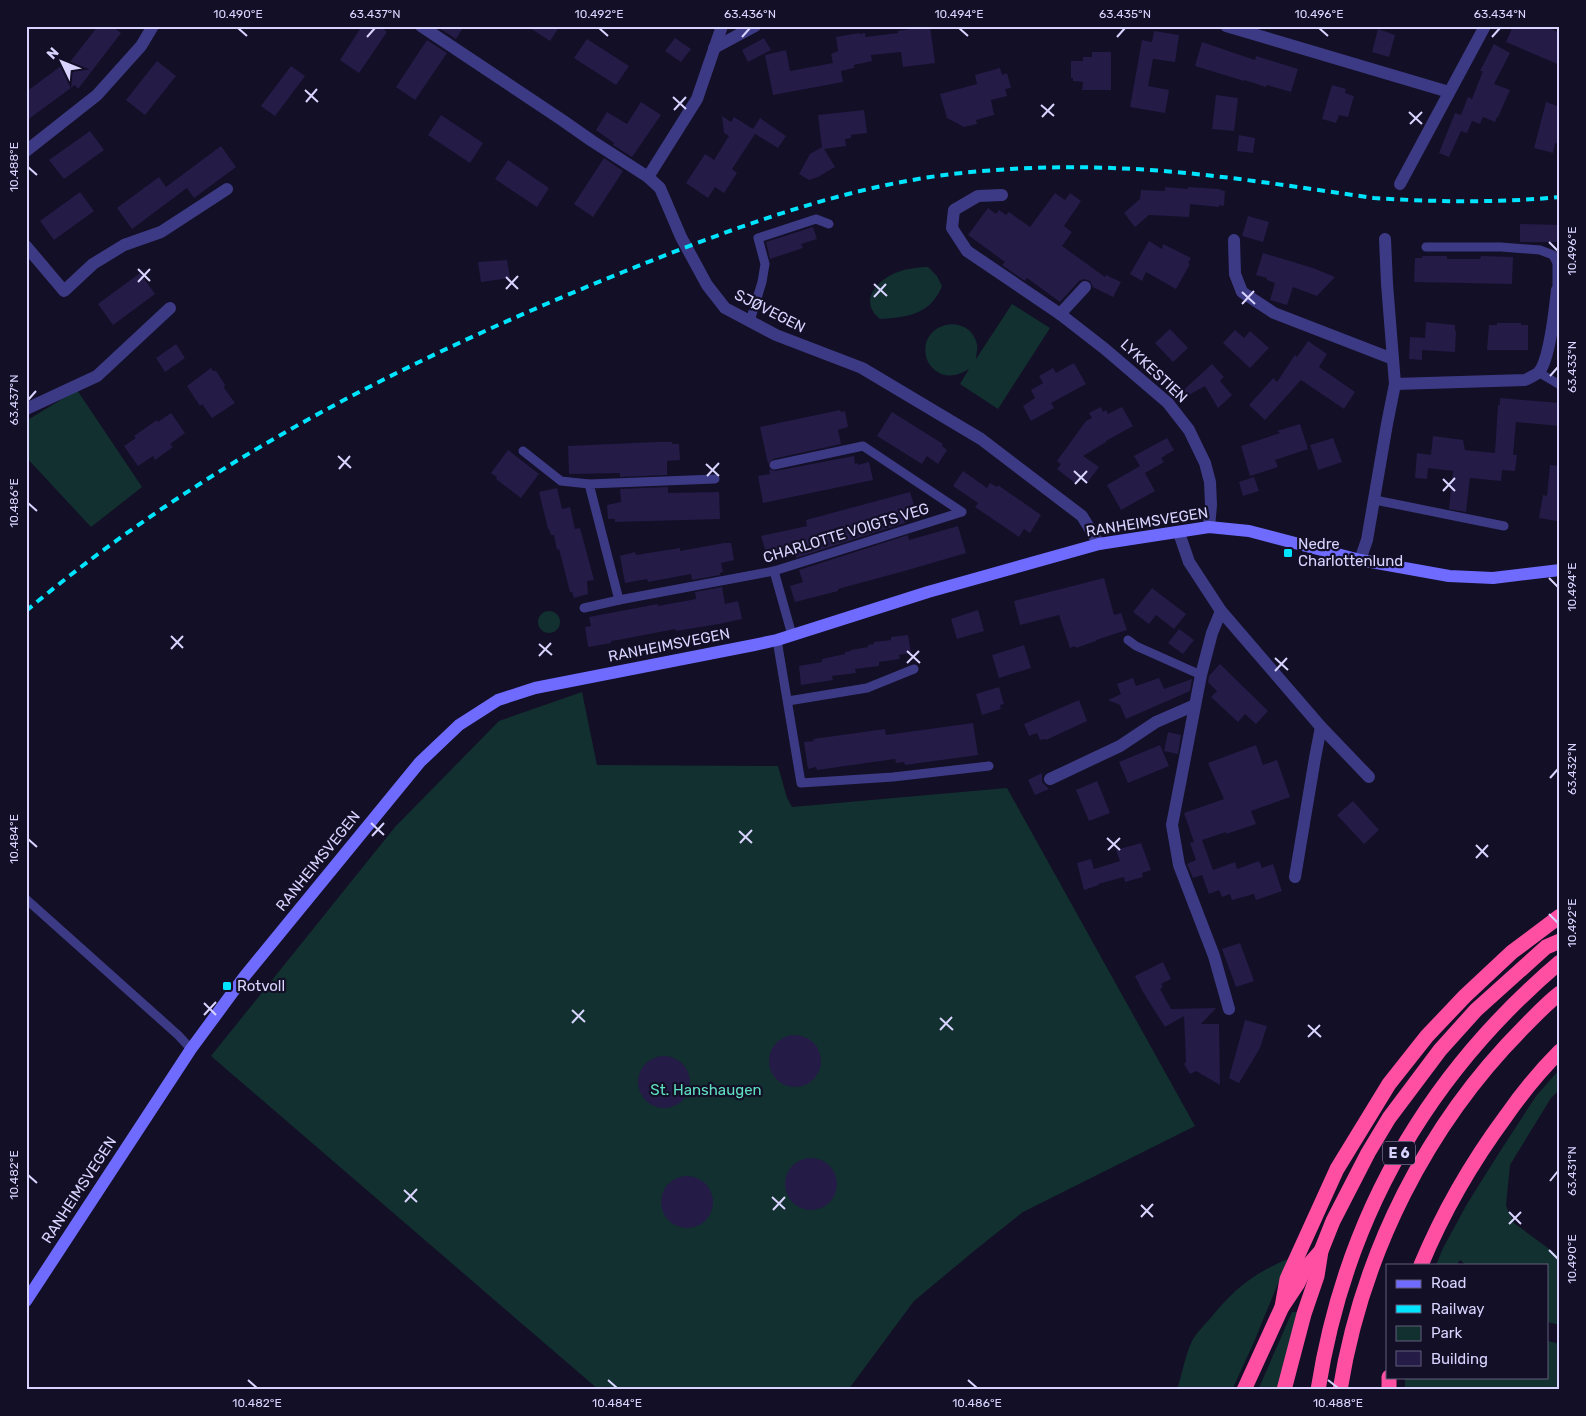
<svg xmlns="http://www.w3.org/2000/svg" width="1586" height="1416" font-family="Rubik,sans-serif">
<rect width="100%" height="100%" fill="#130f26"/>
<g fill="#12302f">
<path d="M928 267 937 276 942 286C940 291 937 296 934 300 922 316 898 318 880 319 860 303 873 284 893 274 904 269 917 267 928 267Z"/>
<path d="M1012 304 1050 328 998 409 960 384 969 369C959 375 947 379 936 371 931 367 927 362 926 356 919 322 969 311 977 344 978 349 976 355 976 359Z"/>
<path d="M77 390 142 487 91 527 26 457V421Z"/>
<circle cx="549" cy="622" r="11"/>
<path d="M582 692 597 765 778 766 787 798 792 807 1007 788 1195 1126 1023 1212 974 1251 914 1301 848 1390H599L211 1056 395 827 499 721Z"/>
<path d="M1560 1069V1089L1551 1098 1510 1165 1506 1206 1514 1223 1560 1257V1325L1547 1322V1265H1466L1460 1260 1457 1265H1436L1443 1248 1467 1204 1499 1153 1536 1096Z"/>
<path d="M1288 1259 1254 1342 1232 1390H1177C1182 1374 1185 1356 1192 1341 1196 1334 1203 1326 1209 1320 1233 1290 1252 1274 1288 1259Z"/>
<path d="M1292 1312H1297L1280 1390H1258Z"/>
<path d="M1548 1341 1560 1344V1388L1557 1390H1405V1377H1547V1342Z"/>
</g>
<g fill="#241b47">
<path d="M98 26H112L121 33 78 89 75 85 26 121V92L65 63 67 66Z"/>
<path d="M362 26H379L387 32 359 73 340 60Z"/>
<path d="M436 26H464L456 39Z"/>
<path d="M527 26H560L550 41Z"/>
<path d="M930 26 935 63 903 67 901 52 871 55 872 61 854 65V68L841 71 843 82 773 95 765 55 786 50 790 71 833 63 831 54 838 51 836 37 859 33 860 34 865 33V37L898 33V31Z"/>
<path d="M1513 26H1544L1560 33V65L1506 42Z"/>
<path d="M1378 29 1395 35 1389 57 1372 52Z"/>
<path d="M1154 31 1179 35 1175 62 1153 59 1148 86 1169 90 1165 113 1130 107 1142 40 1152 42Z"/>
<path d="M675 38 691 49 681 62 665 51Z"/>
<path d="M764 38 771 50 748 62 742 50Z"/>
<path d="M587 39 629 66 616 85 574 58Z"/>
<path d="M427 40 447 53 415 100 396 87Z"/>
<path d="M1202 42 1255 60 1256 56 1298 69 1291 92 1267 85 1266 87 1244 80V81L1195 66Z"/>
<path d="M1494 44 1510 53 1494 84 1510 90 1498 117H1497L1495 122 1483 117 1480 124 1472 121 1467 133 1461 131 1449 157 1439 153 1455 113 1461 115 1468 97 1472 99 1483 71H1480Z"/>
<path d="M1092 52H1111V90H1082L1083 82 1073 81V78H1071V61H1083V57H1092Z"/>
<path d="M157 61 176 76 145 115 126 100Z"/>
<path d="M291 66 305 76 275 116 261 106Z"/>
<path d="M1000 68 1002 75 1007 73 1011 88 1005 89 1007 96 991 100 994 115 976 120 977 124 964 127 947 118 940 94 977 84 975 75Z"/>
<path d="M1332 85 1346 89 1345 93 1354 96 1348 117 1339 115 1336 123 1322 119Z"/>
<path d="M1216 95 1238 98 1234 131 1212 129Z"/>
<path d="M641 102 661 115 632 157 613 145 614 143 596 130 607 112 627 124Z"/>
<path d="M1546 102 1560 107V144L1555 143 1553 153 1534 148Z"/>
<path d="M864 110 867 133 851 135V138L845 139 846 146 824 149 835 167 818 177 809 180 799 174 810 154 822 147 818 115Z"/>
<path d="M441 115 483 143 470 163 428 135Z"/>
<path d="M722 116 731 122 734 117 753 129 760 118 786 136 778 148 755 134 732 169 737 173 724 193 715 187 708 198 686 183 705 154 714 160 729 136 724 133Z"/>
<path d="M90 131 104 150 64 179 49 160Z"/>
<path d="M1239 135 1255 138 1253 153 1237 151Z"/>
<path d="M221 146 236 167 194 198 187 188 132 229 117 208 159 177 166 187Z"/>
<path d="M604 158 623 171 593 217 574 204Z"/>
<path d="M508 160 549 188 537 207 495 179Z"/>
<path d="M1165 187 1188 189V187L1220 189V190L1225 191 1224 206 1219 205V207L1190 204 1189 217 1149 215 1135 227 1124 213 1140 199 1141 190 1165 191Z"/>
<path d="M80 192 94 211 54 240 40 221Z"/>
<path d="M1055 193 1065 200 1070 193 1081 201 1064 226 1072 232 1062 246 1105 277 1106 275 1121 282 1113 297 1093 287 1090 281 1083 279 1079 281 1060 302 1027 278 1025 281 1002 265 1005 262 968 235 988 208 996 214 999 210 1006 215 1009 212 1030 227Z"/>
<path d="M1248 216 1269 222 1263 242 1242 236Z"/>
<path d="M1520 224 1560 225V242H1520Z"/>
<path d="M813 227 817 239 801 244 803 248 770 259 766 242Z"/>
<path d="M1149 241 1162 249 1163 244 1191 258 1188 263 1190 264 1176 289 1146 272 1142 281 1130 274Z"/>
<path d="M1263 253 1313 268 1335 277 1317 296 1293 287 1287 305 1270 300 1275 283 1267 280V278L1256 275Z"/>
<path d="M1422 256H1447V259H1480L1481 256 1513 257 1512 284 1414 282 1415 258H1422Z"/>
<path d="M507 260 510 278 481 282 478 262Z"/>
<path d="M140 273 155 294 113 325 98 304Z"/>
<path d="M1426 322 1455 325V331H1456L1455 352 1422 350V360L1409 359 1410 337 1425 338Z"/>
<path d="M1497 323H1521V325H1528V350H1487L1489 325H1497Z"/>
<path d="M1170 329 1188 348 1173 362 1155 343Z"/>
<path d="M1235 330 1244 338 1250 331 1269 348 1250 368 1223 343Z"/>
<path d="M1308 341 1327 354 1319 367 1355 392 1344 409 1301 380 1265 420 1249 405 1273 378 1277 382 1295 355 1297 357Z"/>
<path d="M176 344 185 358 165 372 156 358Z"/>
<path d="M1074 363 1086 384 1051 403 1054 408 1031 421 1023 406 1035 398 1031 390 1043 383 1039 376 1053 368 1056 373Z"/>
<path d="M1212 364 1224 377 1220 381 1232 395 1218 408 1205 386 1180 400 1177 396Z"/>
<path d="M211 368 213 371H216L225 385 224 388 235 403 212 418 202 404 200 406 187 386Z"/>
<path d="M1500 398 1560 403V426L1516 422 1513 455H1517L1515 471 1502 470 1501 481 1470 478 1466 512 1449 509 1453 471 1428 468 1427 479 1415 478 1417 453 1431 455 1433 436 1463 440 1465 450 1495 453 1498 405H1500Z"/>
<path d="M1101 407 1103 412 1106 410 1108 414 1122 407 1133 426 1106 441V442L1083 456 1099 467 1087 483 1079 477 1075 483 1057 469 1061 464 1057 461 1086 421 1092 418 1089 413Z"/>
<path d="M840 410 841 412 845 411 848 427 838 430 841 444 773 459 768 464 760 427Z"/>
<path d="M892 412 943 444 942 446 947 450 938 464 927 456 922 464 877 436Z"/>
<path d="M171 413 185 433 170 444 173 447 155 460 153 456 138 466 124 446 136 438 134 436 157 420 158 422Z"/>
<path d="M1300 424 1308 449 1275 460 1278 467 1250 476 1241 446 1280 433 1277 431Z"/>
<path d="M1167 438 1174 450 1161 458 1164 462 1145 473 1155 491 1121 510 1107 485 1140 466 1134 456Z"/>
<path d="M1333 438 1342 462 1318 470 1310 445Z"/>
<path d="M657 442H672V444H679L680 460 667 461V475L620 477V473L569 474 568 446Z"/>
<path d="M508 450 539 474 521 498 496 479 497 477 491 473Z"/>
<path d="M854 456 855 464 858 463V465L869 462 873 480 763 503 758 476 770 474 769 469 775 471Z"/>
<path d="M1550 465 1560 466V504L1557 521 1539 518 1543 495 1547 496Z"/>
<path d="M963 471 987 488 990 483 997 487 998 485 1041 515 1030 533 1024 529 1019 537 975 507 978 503 953 486Z"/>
<path d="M1254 477 1259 491 1243 496 1239 482Z"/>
<path d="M668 487V493L719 492 720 519 615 522V519H608L607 505 621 502 620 489Z"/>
<path d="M557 488 562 509 570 507 575 529 580 528 594 580 587 581 588 594 574 598 572 592H570L559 549 557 550 554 535H551L549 529H548L539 492Z"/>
<path d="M910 492 915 508 902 512 905 523 796 558 794 552 768 559 761 536 807 526 806 520Z"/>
<path d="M958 526 966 553 908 570 838 589V591L795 602 790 586 803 582 799 570 908 535 909 540Z"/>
<path d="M724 543H731L734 560 721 563 723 572 720 573V575L692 580 691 574 648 582 647 579 625 583 620 556 635 552 636 555 680 548V551Z"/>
<path d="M1104 578 1114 615 1121 613 1127 630 1096 640V641L1076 648 1075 646 1070 648 1059 615 1020 625 1014 601Z"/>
<path d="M722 587 725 604 738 601 742 619 719 624 676 631 675 629 618 640 611 641V643L589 647 588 646 585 627 591 626 589 617 658 604V606L696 599 695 592Z"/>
<path d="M1152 588 1186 614 1174 629 1156 615 1149 624 1133 612Z"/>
<path d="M978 610 984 631 957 639 951 619Z"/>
<path d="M1179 629 1194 640 1183 654 1168 643Z"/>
<path d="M908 635 911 653 899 655 900 659 879 662V666L855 669 856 673 832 676 833 680 801 685 799 666 822 662V659L845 654V652L851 651V650L868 647V645L874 644V642L891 640V637Z"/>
<path d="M1024 645 1031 668 999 678 992 655Z"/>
<path d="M1220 664 1268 711 1256 724 1245 714 1238 722 1211 697 1217 691 1208 682 1209 676Z"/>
<path d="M1133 678 1136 686 1159 678 1164 689 1192 679 1190 691 1126 719 1120 705 1108 700 1121 694 1117 684Z"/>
<path d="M999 687 1004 704 1000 705 1001 709 982 715 976 694Z"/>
<path d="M1079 700 1087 721 1046 740 1045 739 1040 740 1037 733 1029 736 1024 724Z"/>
<path d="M973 723 978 755 905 765 904 762 896 763 895 759 817 770 816 767 808 769 804 742 814 741 813 739 885 729 886 735Z"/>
<path d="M1168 732 1181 735 1178 754 1164 751Z"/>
<path d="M1160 745 1169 766 1128 783 1119 762Z"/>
<path d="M1256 745 1263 765 1277 760 1290 797 1251 811 1256 824 1226 834V832L1202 840 1213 870 1235 862 1237 869 1259 861 1262 868 1273 864 1282 891 1256 900 1254 894 1232 900 1230 894 1222 897 1219 890 1209 894 1202 875 1193 878 1187 864 1196 860 1190 843 1194 842 1184 813 1224 799 1208 763Z"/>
<path d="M1042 773V782L1049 789 1035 795 1028 780Z"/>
<path d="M1097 781 1110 813 1089 821 1076 790Z"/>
<path d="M1353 801 1379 830 1364 844 1337 815Z"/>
<path d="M1141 843 1151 870 1142 873 1143 877 1125 882 1124 877 1098 884 1099 885 1084 890 1077 863 1091 859 1094 869 1120 861 1116 850Z"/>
<path d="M1240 943 1254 981 1236 987 1222 949Z"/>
<path d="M1163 962 1171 979 1161 984 1163 987 1160 989 1171 1009 1216 1008 1201 1024H1219L1220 1085 1196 1071 1190 1074 1184 1064 1186 1062 1184 1016 1165 1027 1143 992 1135 976Z"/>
<path d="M1245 1020 1267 1026 1260 1048 1239 1083 1229 1078Z"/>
<circle cx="795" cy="1061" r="26"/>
<circle cx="664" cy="1082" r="26"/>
<circle cx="811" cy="1184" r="26"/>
<circle cx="687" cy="1202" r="26"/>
</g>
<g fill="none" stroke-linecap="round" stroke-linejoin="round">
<g stroke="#3d3a85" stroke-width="9">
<path d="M1426 247H1501L1540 250 1553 255 1557 263V290"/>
<path d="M750 321 762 282 765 264 758 238 816 219 829 224"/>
<path d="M1538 372 1560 385"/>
<path d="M523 451 561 481 589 484"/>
<path d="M715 479 589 484 619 600 774 571 962 512 863 446 774 465"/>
<path d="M1375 500 1504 526"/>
<path d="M774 571 792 635"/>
<path d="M584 608 619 600"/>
<path d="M777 640 801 783 893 777 989 766"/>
<path d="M1128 640 1136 646 1201 675"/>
<path d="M788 701 867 688 914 669"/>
<path d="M26 899 178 1035 191 1049"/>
</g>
<g stroke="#3d3a85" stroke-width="12">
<path d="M421 26 562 120 592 141 648 177 660 188 681 237 707 285 725 308 776 335 862 368 981 439 1082 516 1099 544"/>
<path d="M1226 26 1449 92"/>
<path d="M714 48 755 26"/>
<path d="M26 151 97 95 141 46 153 26"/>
<path d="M648 177 697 99 722 26"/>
<path d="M1400 184 1485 26"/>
<path d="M1002 195 978 196 954 210 952 228 967 251 1060 314 1105 349 1168 403 1189 430 1205 463 1210 482 1211 505 1209 527"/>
<path d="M1234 240 1235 274 1242 292 1274 313 1393 359"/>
<path d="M26 246 64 291 93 264 124 245 161 232 227 189"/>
<path d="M1060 314 1085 287"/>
<path d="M1395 384 1525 380C1529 378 1536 375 1539 372 1550 359 1555 307 1557 290"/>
<path d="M26 409 97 376 170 308"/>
<path d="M1179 533 1189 562 1221 611 1321 727 1369 777"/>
<path d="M1360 560 1367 540 1387 424 1395 384 1387 284 1385 239"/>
<path d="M1221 611 1212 633 1201 675 1172 825 1179 865 1214 956 1229 1009"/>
<path d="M1050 779 1120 746 1156 722 1195 705"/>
<path d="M1295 877 1315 758 1321 727"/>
</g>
<path stroke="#6f6bff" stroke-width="12" d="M26 1301 191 1049 244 977 420 762 459 725 498 700 535 688 754 645 777 640 928 592 1099 544 1209 527 1249 531 1360 560 1449 576 1493 578 1560 570"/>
<g stroke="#ff4fa3" stroke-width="15">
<path d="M1421 1265C1443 1212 1472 1162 1506 1116 1522 1093 1540 1071 1560 1051"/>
<path d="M1282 1307 1287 1279 1337 1169 1389 1084 1427 1036 1465 996 1512 952 1560 916"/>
<path d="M1389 1377V1390"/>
<path d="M1244 1390 1282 1307 1298 1283 1305 1269 1321 1251"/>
<path d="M1284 1390 1304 1314 1317 1276 1321 1251 1333 1221 1368 1153 1389 1118 1440 1050 1476 1010 1546 947 1560 941"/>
<path d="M1318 1390C1345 1218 1427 1075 1560 962"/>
<path d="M1340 1390C1362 1254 1427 1124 1524 1027 1536 1015 1547 1003 1560 993"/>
</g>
<path stroke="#00e5ff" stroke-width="4" stroke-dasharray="8 6" stroke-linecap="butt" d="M26 611C205 461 408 359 623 272 728 230 838 188 952 174 1005 168 1059 166 1112 168 1200 171 1288 186 1374 198 1436 202 1498 203 1560 197"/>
</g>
<path fill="none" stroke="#d9d4ff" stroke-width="2" d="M238 28 247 36M599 28 608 36M959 28 968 36M1319 28 1328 36M367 37 375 28M742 37 750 28M1117 37 1125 28M1492 37 1500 28M305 90 318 102M673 97 686 109M306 102 317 89M1041 105 1054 116M674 110 686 97M1409 112 1422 124M1042 117 1054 104M1410 124 1422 112M28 167 37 175M1549 242 1558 251M138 269 150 281M506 277 518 289M138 282 150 269M874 284 887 296M506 289 518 276M1242 292 1255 304M874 297 886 284M1242 304 1254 291M1550 376 1558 367M28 400 36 391M338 456 351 468M706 464 719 476M339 469 350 456M1074 471 1087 483M707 476 719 463M1443 479 1455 491M1075 484 1087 471M1443 491 1455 478M28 503 37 511M1549 578 1558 587M171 636 183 648M539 644 552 655M171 649 183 636M907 651 920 663M539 656 551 643M1275 658 1288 670M907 663 919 651M1275 671 1287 658M1550 778 1558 769M371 823 384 835M739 831 752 843M372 836 384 823M1107 838 1120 850M28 839 37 847M740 843 752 830M1476 845 1488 857M1108 850 1120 838M1476 858 1488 845M1549 914 1558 923M204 1003 216 1015M572 1010 585 1022M204 1015 216 1002M940 1018 953 1030M572 1023 584 1010M1308 1025 1321 1037M940 1030 952 1017M1308 1037 1320 1025M28 1175 37 1183M1550 1181 1558 1171M404 1190 417 1202M772 1197 785 1209M405 1202 417 1189M1141 1205 1153 1217M773 1210 785 1197M1509 1212 1521 1224M1141 1217 1153 1204M1509 1224 1521 1212M1549 1250 1558 1259M248 1380 257 1388M608 1380 617 1388M968 1380 977 1388M1328 1380 1338 1388"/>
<g fill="#00e5ff" stroke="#130f26" stroke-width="2">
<rect x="1283" y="548" width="10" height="10" rx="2.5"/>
<rect x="222" y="981" width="10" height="10" rx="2.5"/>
</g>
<g text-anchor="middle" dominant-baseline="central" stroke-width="4.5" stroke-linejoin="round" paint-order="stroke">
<rect fill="#130f26" stroke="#9e99be" stroke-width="1" x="1383" y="1141.5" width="32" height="23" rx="4"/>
<g font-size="14" font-weight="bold" fill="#d9d4ff">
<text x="1399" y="1153">E 6</text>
</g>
<g font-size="15" fill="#d9d4ff" stroke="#130f26">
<text transform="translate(770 311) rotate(27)">SJØVEGEN</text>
<text transform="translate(1154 371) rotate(43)">LYKKESTIEN</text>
<text transform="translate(1147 522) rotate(-9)">RANHEIMSVEGEN</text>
<text transform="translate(846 533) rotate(-17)">CHARLOTTE VOIGTS VEG</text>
<text transform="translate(669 645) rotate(-11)">RANHEIMSVEGEN</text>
<text transform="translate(318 861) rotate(-51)">RANHEIMSVEGEN</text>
<text transform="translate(79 1190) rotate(-57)">RANHEIMSVEGEN</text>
</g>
<g font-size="15" fill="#d9d4ff" stroke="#130f26" text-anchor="start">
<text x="1298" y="544">Nedre<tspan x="1298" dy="17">Charlottenlund</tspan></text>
<text x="237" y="986">Rotvoll</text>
</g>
<g font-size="15" fill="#5fe0c0" stroke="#130f26">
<text x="706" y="1090">St. Hanshaugen</text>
</g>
</g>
<rect width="1586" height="1416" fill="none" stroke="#130f26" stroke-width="55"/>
<rect x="1386" y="1264" width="162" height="115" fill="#130f26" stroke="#625e7d"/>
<rect x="1396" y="1280" width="25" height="8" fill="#6f6bff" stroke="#625e7d"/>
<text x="1431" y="1288" font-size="15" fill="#d9d4ff">Road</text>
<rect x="1396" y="1305" width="25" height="8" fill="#00e5ff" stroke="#625e7d"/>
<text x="1431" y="1314" font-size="15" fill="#d9d4ff">Railway</text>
<rect x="1396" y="1326" width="25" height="15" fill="#12302f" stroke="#625e7d"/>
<text x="1431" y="1338" font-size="15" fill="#d9d4ff">Park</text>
<rect x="1396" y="1351" width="25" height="15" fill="#241b47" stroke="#625e7d"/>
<text x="1431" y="1364" font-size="15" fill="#d9d4ff">Building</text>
<g transform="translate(62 62) rotate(313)" stroke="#130f26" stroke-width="4" paint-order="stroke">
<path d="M0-4L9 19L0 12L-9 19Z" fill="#d9d4ff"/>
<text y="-8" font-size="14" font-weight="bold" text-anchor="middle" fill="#d9d4ff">N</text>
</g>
<rect x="28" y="28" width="1530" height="1360" fill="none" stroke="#d9d4ff" stroke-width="2"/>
<g font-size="12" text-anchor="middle" fill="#d9d4ff">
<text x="238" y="18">10.490°E</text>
<text x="375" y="18">63.437°N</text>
<text x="599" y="18">10.492°E</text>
<text x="750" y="18">63.436°N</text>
<text x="959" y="18">10.494°E</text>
<text x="1125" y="18">63.435°N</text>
<text x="1319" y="18">10.496°E</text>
<text x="1500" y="18">63.434°N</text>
<text transform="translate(14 167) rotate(-90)" y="4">10.488°E</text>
<text transform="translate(1572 251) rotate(-90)" y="4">10.496°E</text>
<text transform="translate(1572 367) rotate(-90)" y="4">63.433°N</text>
<text transform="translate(14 400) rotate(-90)" y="4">63.437°N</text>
<text transform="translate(14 503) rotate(-90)" y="4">10.486°E</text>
<text transform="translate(1572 587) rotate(-90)" y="4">10.494°E</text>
<text transform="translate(1572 769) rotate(-90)" y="4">63.432°N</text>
<text transform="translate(14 839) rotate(-90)" y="4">10.484°E</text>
<text transform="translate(1572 923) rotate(-90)" y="4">10.492°E</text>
<text transform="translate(1572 1171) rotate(-90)" y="4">63.431°N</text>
<text transform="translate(14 1175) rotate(-90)" y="4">10.482°E</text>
<text transform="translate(1572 1259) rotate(-90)" y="4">10.490°E</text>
<text x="257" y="1407">10.482°E</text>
<text x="617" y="1407">10.484°E</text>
<text x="977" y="1407">10.486°E</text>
<text x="1338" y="1407">10.488°E</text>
</g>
</svg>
